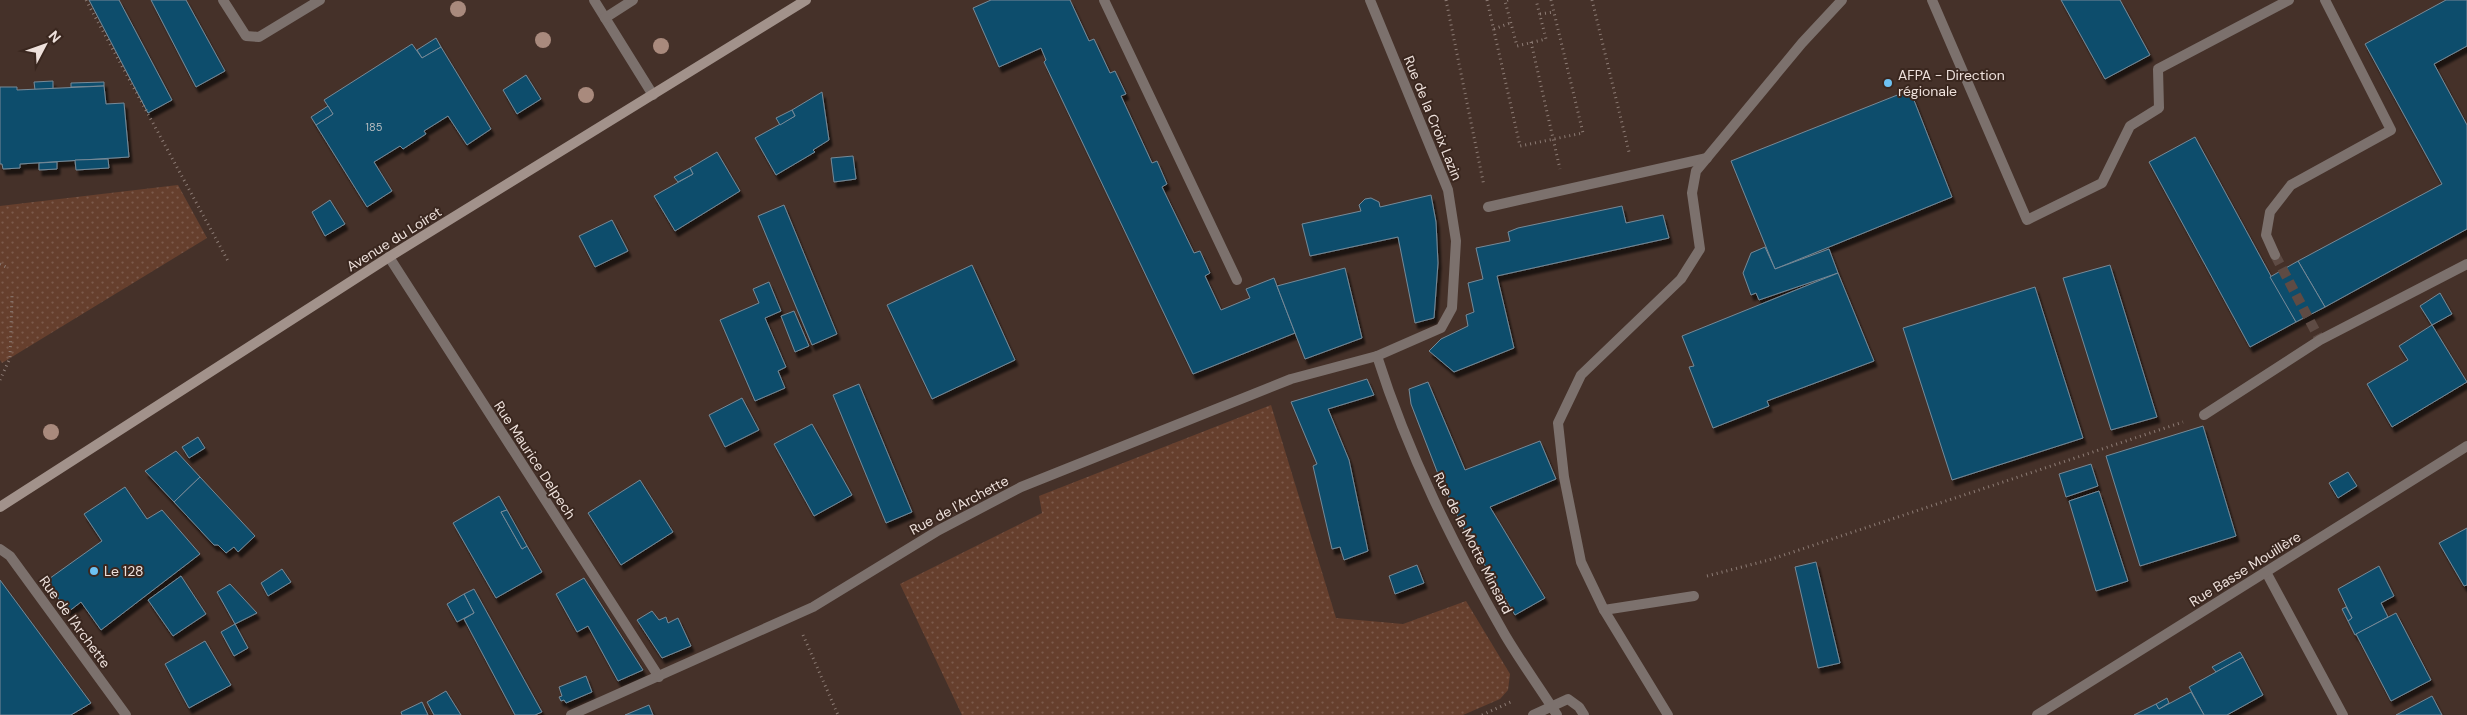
<svg xmlns="http://www.w3.org/2000/svg" width="2467" height="715" font-family="'DM Sans',sans-serif">
<defs>
<pattern id="park-dots" width="8" height="8" patternUnits="userSpaceOnUse" patternTransform="scale(1.25)"><rect width="8" height="8" fill="#663f2d"/><path d="M2 2h.1M6 6h.1" fill="none" stroke="#7c5a4b" stroke-width="1.8" stroke-linecap="round"/></pattern>
<filter id="shadow"><feDropShadow dx="3" dy="5.5" stdDeviation="1" flood-color="#0009"/></filter>
</defs>
<rect width="100%" height="100%" fill="#453129"/>
<g fill="url(#park-dots)">
<path d="M178 185 207 238 2 363 0 360V206Z"/>
<path d="M1271 405 1336 618 1403 624 1466 601 1510 674 1508 690 1500 699 1463 715H962L900 584 1042 513 1039 496Z"/>
</g>
<g fill="#114d6c" stroke="#758a98" filter="url(#shadow)">
<path d="M89 0H119L172 100 148 113Z"/>
<path d="M151 0H186L225 71 196 87Z"/>
<path d="M991 0H1070L1089 41 1094 39 1110 73 1115 71 1126 94 1121 96 1152 163 1157 161 1167 184 1162 187 1194 253 1200 251 1210 273 1205 276 1221 310 1250 298 1246 289 1274 278 1295 333 1193 374 1044 62 1046 60 1041 48 999 67 973 8Z"/>
<path d="M2061 0H2120L2150 55 2105 79Z"/>
<path d="M2446 0H2467V46L2434 64 2467 125V229L2325 307 2298 261 2442 184 2365 44Z"/>
<path d="M436 38 441 47 422 58 417 50Z"/>
<path d="M412 44 422 58 441 47 491 129 467 145 448 116 424 131 426 134 403 149 400 146 374 162 392 191 367 207 316 125 333 114 324 100Z"/>
<path d="M526 75 541 99 517 114 503 90Z"/>
<path d="M53 81V89L35 90 34 82Z"/>
<path d="M104 82V86L71 87V83Z"/>
<path d="M104 86 106 104 124 103 129 157 20 164V168L3 169 2 164H0V87H17V90Z"/>
<path d="M1910 90 1952 197 1775 269 1731 161Z"/>
<path d="M822 92 829 140 813 150 815 152 776 175 755 138 795 116 792 110Z"/>
<path d="M328 106 333 114 316 125 311 117Z"/>
<path d="M792 110 795 116 780 125 776 118Z"/>
<path d="M2195 137 2296 322 2250 347 2149 162Z"/>
<path d="M717 152 740 191 675 231 654 196 693 174 690 168Z"/>
<path d="M853 156 856 179 834 182 831 158Z"/>
<path d="M108 159 109 168 76 170 75 160Z"/>
<path d="M57 162V169L39 170V163Z"/>
<path d="M690 168 693 174 678 182 674 177Z"/>
<path d="M1431 195 1436 222 1438 263 1434 318 1415 323 1398 237 1310 256 1302 224 1361 211 1359 205 1365 199 1371 198 1379 202 1380 207Z"/>
<path d="M330 200 345 224 325 236 312 212Z"/>
<path d="M784 205 837 334 812 345 758 216Z"/>
<path d="M1622 206 1626 223 1663 215 1669 238 1497 276 1514 348 1454 372 1429 351 1441 339 1468 326 1466 315 1474 312 1468 283 1483 279 1476 248 1510 241 1508 232 1518 228Z"/>
<path d="M612 220 628 251 595 267 579 236Z"/>
<path d="M1765 247 1775 269 1829 249 1838 273 1759 300 1756 293 1751 295 1743 273 1751 253Z"/>
<path d="M2298 261 2325 307 2296 322 2270 277Z"/>
<path d="M972 265 1015 360 932 399 887 305Z"/>
<path d="M2110 265 2157 417 2111 430 2063 278Z"/>
<path d="M1345 268 1362 338 1305 359 1277 286Z"/>
<path d="M1838 273 1874 361 1767 401 1769 406 1713 428 1689 367 1694 366 1682 336Z"/>
<path d="M769 282 781 311 765 318 786 367 778 371 785 388 755 401 720 320 759 303 753 289Z"/>
<path d="M2035 287 2083 438 1952 480 1903 328Z"/>
<path d="M2440 293 2452 314 2432 325 2420 306Z"/>
<path d="M794 311 809 346 795 352 781 316Z"/>
<path d="M2432 325 2467 382 2392 427 2367 384 2408 360 2399 346Z"/>
<path d="M1367 379 1374 395 1328 409 1349 460 1368 551 1344 560 1340 547 1332 549 1313 466 1317 464 1291 402Z"/>
<path d="M1428 382 1465 470 1540 441 1556 479 1490 507 1545 598 1515 615 1466 534 1438 474 1411 404 1409 389Z"/>
<path d="M859 384 912 512 886 523 833 395Z"/>
<path d="M742 398 759 430 725 447 709 415Z"/>
<path d="M812 424 852 495 814 516 774 444Z"/>
<path d="M2203 426 2236 536 2140 566 2106 456Z"/>
<path d="M198 437 205 448 189 458 182 447Z"/>
<path d="M176 451 200 477 174 502 145 471Z"/>
<path d="M2091 464 2098 486 2066 497 2059 474Z"/>
<path d="M2348 472 2357 486 2338 498 2329 483Z"/>
<path d="M200 477 255 536 238 552 234 547 226 553 218 545H214L174 502Z"/>
<path d="M640 480 673 532 621 565 588 513Z"/>
<path d="M125 487 147 519 162 510 200 554 101 630 81 602 68 612 46 581 102 541 84 514Z"/>
<path d="M2099 491 2128 581 2096 591 2069 501Z"/>
<path d="M499 496 507 510 501 512 522 549 527 546 542 572 496 598 453 523Z"/>
<path d="M507 510 527 546 522 549 501 512Z"/>
<path d="M2467 528V585L2464 586 2439 543Z"/>
<path d="M1816 562 1840 663 1818 668 1795 567Z"/>
<path d="M1417 565 1424 583 1395 594 1389 576Z"/>
<path d="M2379 566 2394 596 2381 603 2388 617 2355 635 2348 621 2352 618 2338 589Z"/>
<path d="M282 569 291 582 268 596 261 583Z"/>
<path d="M181 576 206 614 173 636 148 600Z"/>
<path d="M584 578 643 670 618 681 588 626 577 632 556 594Z"/>
<path d="M0 580 91 703 71 715H0Z"/>
<path d="M230 584 257 613 235 624 217 592Z"/>
<path d="M474 589 542 712 535 715H515L464 619 474 613 464 594Z"/>
<path d="M464 594 474 613 457 622 447 604Z"/>
<path d="M2346 607 2352 618 2348 621 2342 609Z"/>
<path d="M652 611 659 620 666 617 668 623 678 618 691 646 662 658 637 620Z"/>
<path d="M2396 613 2431 680 2391 701 2356 634Z"/>
<path d="M235 624 248 648 234 656 221 632Z"/>
<path d="M205 641 231 685 189 708 165 664Z"/>
<path d="M2240 652 2243 657 2216 672 2212 667Z"/>
<path d="M2243 657 2263 695 2227 715H2204L2189 687Z"/>
<path d="M586 676 592 692 566 703 564 700 561 701 559 697 562 696 559 687Z"/>
<path d="M446 691 461 715H434L427 702Z"/>
<path d="M2191 692 2204 715H2134L2156 704 2159 709Z"/>
<path d="M2432 696 2442 715H2396Z"/>
<path d="M2167 698 2169 703 2159 709 2156 704Z"/>
<path d="M422 702 428 715H402L401 712Z"/>
<path d="M649 705 653 715H625Z"/>
</g>
<g fill="none" stroke-linecap="round" stroke-linejoin="round">
<path stroke="#5e4b44" stroke-width="10" stroke-dasharray="10 5" stroke-linecap="butt" d="M2275 255 2320 340"/>
<g stroke="#8d7c75" stroke-width="3" stroke-dasharray="1 4" stroke-linecap="butt">
<path d="M86 0 228 261"/>
<path d="M1446 0 1484 186"/>
<path d="M1487 0 1520 146 1583 133 1551 0"/>
<path d="M1508 0 1505 1 1517 46 1546 39 1536 0"/>
<path d="M1592 0 1629 152"/>
<path d="M1540 14 1554 12"/>
<path d="M1494 29 1510 23"/>
<path d="M1531 42 1560 169"/>
<path d="M0 264 6 267"/>
<path d="M0 380 10 358 12 295"/>
<path d="M1707 576 1769 560 2183 422"/>
<path d="M803 635 838 715"/>
<path d="M1482 715 1513 701"/>
</g>
<g stroke="#7c716d" stroke-width="10">
<path d="M223 0 246 36 259 37 320 0"/>
<path d="M594 0 653 95"/>
<path d="M1104 0 1237 280"/>
<path d="M1932 0 2027 220 2102 183 2130 126 2159 108 2158 69 2289 0"/>
<path d="M605 18 633 0"/>
</g>
<g stroke="#7c716d" stroke-width="10">
<path d="M1488 207 1707 158"/>
<path d="M2275 255 2266 235 2270 212 2291 185 2391 130 2325 0"/>
<path d="M389 257 659 677"/>
<path d="M1377 356C1408 454 1454 546 1505 635 1521 662 1540 688 1557 715"/>
<path d="M2204 415 2320 340 2467 264"/>
<path d="M0 549 10 556 126 715"/>
<path d="M2266 572 2343 715"/>
<path d="M1604 610 1694 596"/>
<path d="M571 715 813 607 939 530 1021 487 1291 379 1377 356 1441 328 1452 308 1456 241 1448 190 1370 0"/>
<path d="M1533 715 1568 699 1579 707 1584 715"/>
<path d="M1668 715 1604 610 1581 562 1564 477 1558 423 1581 375 1681 279 1700 249 1692 193 1696 171 1802 43 1842 0"/>
<path d="M2037 715 2467 446"/>
</g>
<path stroke="#a2928b" stroke-width="10" d="M0 507 389 257 806 0"/>
</g>
<g fill="#a98a7d">
<circle cx="458" cy="9" r="8"/>
<circle cx="543" cy="40" r="8"/>
<circle cx="661" cy="46" r="8"/>
<circle cx="586" cy="95" r="8"/>
<circle cx="51" cy="432" r="8"/>
</g>
<g fill="#6ec2f3" stroke="#3a271f" stroke-width="2">
<circle cx="1888" cy="83" r="5"/>
<circle cx="94" cy="571" r="5"/>
</g>
<g text-anchor="middle" dominant-baseline="central" stroke-width="4" stroke-linejoin="round" paint-order="stroke">
<g font-size="11" fill="#b7bcc0">
<text x="374" y="127">185</text>
</g>
<g font-size="14" fill="#eee1dc" stroke="#3a271f" text-anchor="start">
<text x="1898" y="75">AFPA - Direction<tspan x="1898" dy="16">régionale</tspan></text>
<text x="104" y="571">Le 128</text>
</g>
<g font-size="14" fill="#eee1dc" stroke="#3a271f">
<text transform="translate(1433 118) rotate(68)">Rue de la Croix Lazin</text>
<text transform="translate(394 239) rotate(-32)">Avenue du Loiret</text>
<text transform="translate(535 460) rotate(57)">Rue Maurice Delpech</text>
<text transform="translate(959 505) rotate(-28)">Rue de l'Archette</text>
<text transform="translate(1473 543) rotate(63)">Rue de la Motte Minsard</text>
<text transform="translate(2245 569) rotate(-32)">Rue Basse Mouillère</text>
<text transform="translate(75 622) rotate(54)">Rue de l'Archette</text>
</g>
</g>
<g transform="translate(45 45) rotate(49)" stroke="#3a271f" stroke-width="4" paint-order="stroke">
<path d="M0-4L9 19L0 12L-9 19Z" fill="#eee1dc"/>
<text y="-8" font-size="14" font-weight="bold" text-anchor="middle" fill="#eee1dc">N</text>
</g>
</svg>
